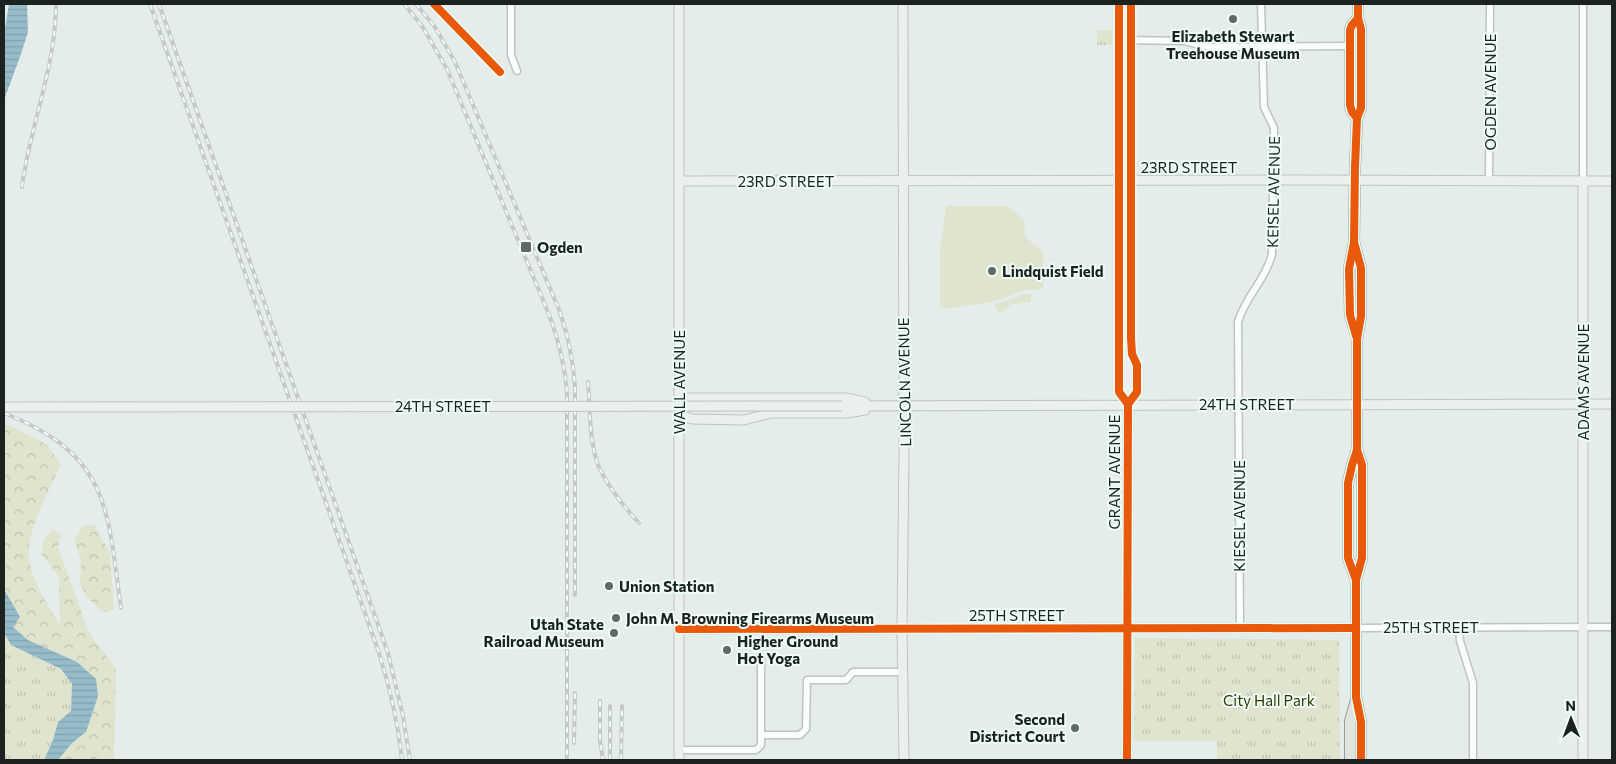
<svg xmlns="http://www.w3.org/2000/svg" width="1616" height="764" font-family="Commissioner,sans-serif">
<defs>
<pattern id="forest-crowns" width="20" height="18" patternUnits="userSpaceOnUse" patternTransform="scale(1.25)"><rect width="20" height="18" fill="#dfe4cf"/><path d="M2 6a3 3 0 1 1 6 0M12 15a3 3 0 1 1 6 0" fill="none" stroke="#bfc3b1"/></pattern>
<pattern id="park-tufts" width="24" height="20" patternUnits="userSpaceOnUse" patternTransform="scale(1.25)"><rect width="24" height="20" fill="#dfe4cf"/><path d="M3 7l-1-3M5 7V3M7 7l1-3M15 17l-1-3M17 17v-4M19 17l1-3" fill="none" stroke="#bfc3b1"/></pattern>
<pattern id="water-rules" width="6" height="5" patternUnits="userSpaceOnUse" patternTransform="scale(1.25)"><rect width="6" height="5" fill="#96bcca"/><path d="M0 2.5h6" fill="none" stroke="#81a1ad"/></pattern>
</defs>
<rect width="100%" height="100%" fill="#e4ede9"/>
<g fill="#dfe4cf">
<path d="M946 206H1008L1024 220 1025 237 1043 252V289L1025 290 995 301 946 309 940 305V253Z"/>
<path d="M1025 294H1031V302L1012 304 999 314 994 305Z"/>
</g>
<g fill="url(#forest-crowns)">
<path d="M4 423 46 444 61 464C51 488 25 533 29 558 32 581 47 605 60 624L59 577 41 554 44 540 53 529 61 535 58 547 89 633 116 669 114 760H58L72 743 86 732 77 662 28 640 13 627 19 617 4 589Z"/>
<path d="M94 525 110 553 114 610 102 612 86 596 80 584 81 560 74 540 83 526Z"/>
</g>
<g fill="url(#park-tufts)">
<rect x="1097" y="30" width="15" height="15"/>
<path d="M4 633 11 645 61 669 72 684 71 711 58 722 53 740 44 760H4Z"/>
<path d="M1135 638 1339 640 1340 760H1217V741H1134Z"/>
</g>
<g fill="url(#water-rules)">
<path d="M9 4H27L28 32 21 54 4 100V35Z"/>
<path d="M4 589 20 617 13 627 28 640 77 662 96 679 98 696 86 732 72 743 58 760H44L53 740 58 722 71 711 72 684 61 669 11 645 4 633Z"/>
</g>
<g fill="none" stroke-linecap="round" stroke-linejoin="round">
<defs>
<g id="street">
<path d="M511 4V55L517 71"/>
<path d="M1125 40 1184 41 1208 47 1350 46"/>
<path d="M1489 180 1490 4"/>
<path d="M1583 181V4"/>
<path d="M1459 627 1460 641 1473 683V760"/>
<path d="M1240 628 1238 322C1245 297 1266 279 1272 254L1274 128 1264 107 1261 4"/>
<path d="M1355 628 1612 627"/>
<path d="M761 735V659"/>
<path d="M679 750H756L761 745V735H800L806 729 807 680H846L853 672H903"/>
</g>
<g id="secondary">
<path d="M679 4V760"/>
<path d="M903 4 904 453 902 629 904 760"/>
<path d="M1126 4V327L1128 390 1127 760"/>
<path d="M679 181 1300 180 1612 181"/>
<path d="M679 398H847L865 402"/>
<path d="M842 406 1612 404"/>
<path d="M679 416 693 419 744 420 771 413H847L865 410"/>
<path d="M679 629 1355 628"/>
<path d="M1583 760V181"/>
</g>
<g id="primary">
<path d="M1357 118 1352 112 1350 105V30L1352 25 1358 18"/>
<path d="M1354 242 1361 268V316L1357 339V450L1362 465V558L1356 580V697L1361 722V760"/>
<path d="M1356 335 1350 315 1349 269 1354 242 1355 167 1357 118 1361 108V29L1358 18V4"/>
<path d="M1356 580 1348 558V483L1352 465 1357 450"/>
<path d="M1350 760V721L1355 703"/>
</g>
</defs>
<use href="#street" stroke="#bdc4c1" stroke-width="9"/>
<use href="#secondary" stroke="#bdc4c1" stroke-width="11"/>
<use href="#primary" stroke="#95a296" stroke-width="12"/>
<use href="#street" stroke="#fbfcfc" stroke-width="6"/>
<use href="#secondary" stroke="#ecf0ed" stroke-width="9"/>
<use href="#primary" stroke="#dfe4de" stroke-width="10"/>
<defs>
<g id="rail">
<path d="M150 4 379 653C390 688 398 723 402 760"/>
<path d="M159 4 388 653 403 716 410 760"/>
<path d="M404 4 422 26 447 69 550 317C559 342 565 367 567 393V760"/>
<path d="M416 4 435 27 455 62 560 312C568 336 573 360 575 386V595"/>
<path d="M22 187C30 125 56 67 56 4"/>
<path d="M588 382C590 407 589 434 596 459 602 479 624 507 639 523"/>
<path d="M4 413C110 455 107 508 121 608"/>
<path d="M600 701V740L603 760"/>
<path d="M574 743 575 693"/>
<path d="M610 760V706"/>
<path d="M621 760 622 706"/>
</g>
</defs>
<use href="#rail" stroke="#c7c9c9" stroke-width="4"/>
<use href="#rail" stroke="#edfef7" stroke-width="2" stroke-dasharray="5.5" stroke-linecap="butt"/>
<defs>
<path id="secondary-bridge" d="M4 407 842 406"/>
</defs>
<use href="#secondary-bridge" stroke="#bdc4c1" stroke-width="11" stroke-linecap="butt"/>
<use href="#secondary-bridge" stroke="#ecf0ed" stroke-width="9"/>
<defs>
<g id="cycleway">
<path d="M434 4 500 72"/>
<path d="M1119 4V392L1128 404"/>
<path d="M1357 118 1352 112 1350 105V30L1352 25 1358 18"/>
<path d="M1354 242 1361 268V316L1357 339V450L1362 465V558L1356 580V697L1361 722V760"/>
<path d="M1356 336 1350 315 1349 269 1354 242 1355 167 1357 118 1361 108V29L1358 18V4"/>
<path d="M1128 404 1137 392V365L1132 354 1131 338V4"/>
<path d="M1356 580 1348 558V483L1352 465 1357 450"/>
<path d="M679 629 1355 628"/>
<path d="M1127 760 1128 404"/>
</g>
</defs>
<use href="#cycleway" stroke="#edfef7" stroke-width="11"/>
<use href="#cycleway" stroke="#e8590c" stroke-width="8"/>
</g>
<g fill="#616966" stroke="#edfef7" stroke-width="2">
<circle cx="1233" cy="19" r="5"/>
<rect x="520" y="241" width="12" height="12" rx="2.5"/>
<circle cx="992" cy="271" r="5"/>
<circle cx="609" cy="586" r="5"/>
<circle cx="616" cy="618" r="5"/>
<circle cx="614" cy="633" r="5"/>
<circle cx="727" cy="650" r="5"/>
<circle cx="1075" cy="728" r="5"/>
</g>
<g text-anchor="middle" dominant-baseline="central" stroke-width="4" stroke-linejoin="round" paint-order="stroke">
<g font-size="15" font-weight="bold" fill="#1b221f" stroke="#edfef7" text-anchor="start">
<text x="1233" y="36" text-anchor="middle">Elizabeth Stewart<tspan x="1233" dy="17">Treehouse Museum</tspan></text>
<text x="537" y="247">Ogden</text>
<text x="1002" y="271">Lindquist Field</text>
<text x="619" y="586">Union Station</text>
<text x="626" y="618">John M. Browning Firearms Museum</text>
<text x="604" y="624" text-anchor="end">Utah State<tspan x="604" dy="17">Railroad Museum</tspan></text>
<text x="737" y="641">Higher Ground<tspan x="737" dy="17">Hot Yoga</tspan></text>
<text x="1065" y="719" text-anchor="end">Second<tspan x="1065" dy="17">District Court</tspan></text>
</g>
<g font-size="15" fill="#1b221f" stroke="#edfef7">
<text transform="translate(1490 92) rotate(-90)">OGDEN AVENUE</text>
<text x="1189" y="167">23RD STREET</text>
<text x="786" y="181">23RD STREET</text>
<text transform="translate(1273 192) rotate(-89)">KEISEL AVENUE</text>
<text transform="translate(679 382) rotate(-90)">WALL AVENUE</text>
<text transform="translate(904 382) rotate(-91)">LINCOLN AVENUE</text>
<text transform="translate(1583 382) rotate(-90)">ADAMS AVENUE</text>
<text x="1247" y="404">24TH STREET</text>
<text x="443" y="406">24TH STREET</text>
<text transform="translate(1114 472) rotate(-90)">GRANT AVENUE</text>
<text transform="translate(1239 516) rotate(-90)">KIESEL AVENUE</text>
<text x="1017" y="615">25TH STREET</text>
<text x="1431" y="627">25TH STREET</text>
</g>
<g font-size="15" fill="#373700" stroke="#edfef7">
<text x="1269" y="700">City Hall Park</text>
</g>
</g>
<rect width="1616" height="764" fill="none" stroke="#1b221f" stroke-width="10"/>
<g transform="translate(1571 719) rotate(359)" stroke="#edfef7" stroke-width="4" paint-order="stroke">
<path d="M0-4L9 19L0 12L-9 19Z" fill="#1b221f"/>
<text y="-8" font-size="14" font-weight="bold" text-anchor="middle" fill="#1b221f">N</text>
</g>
</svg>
